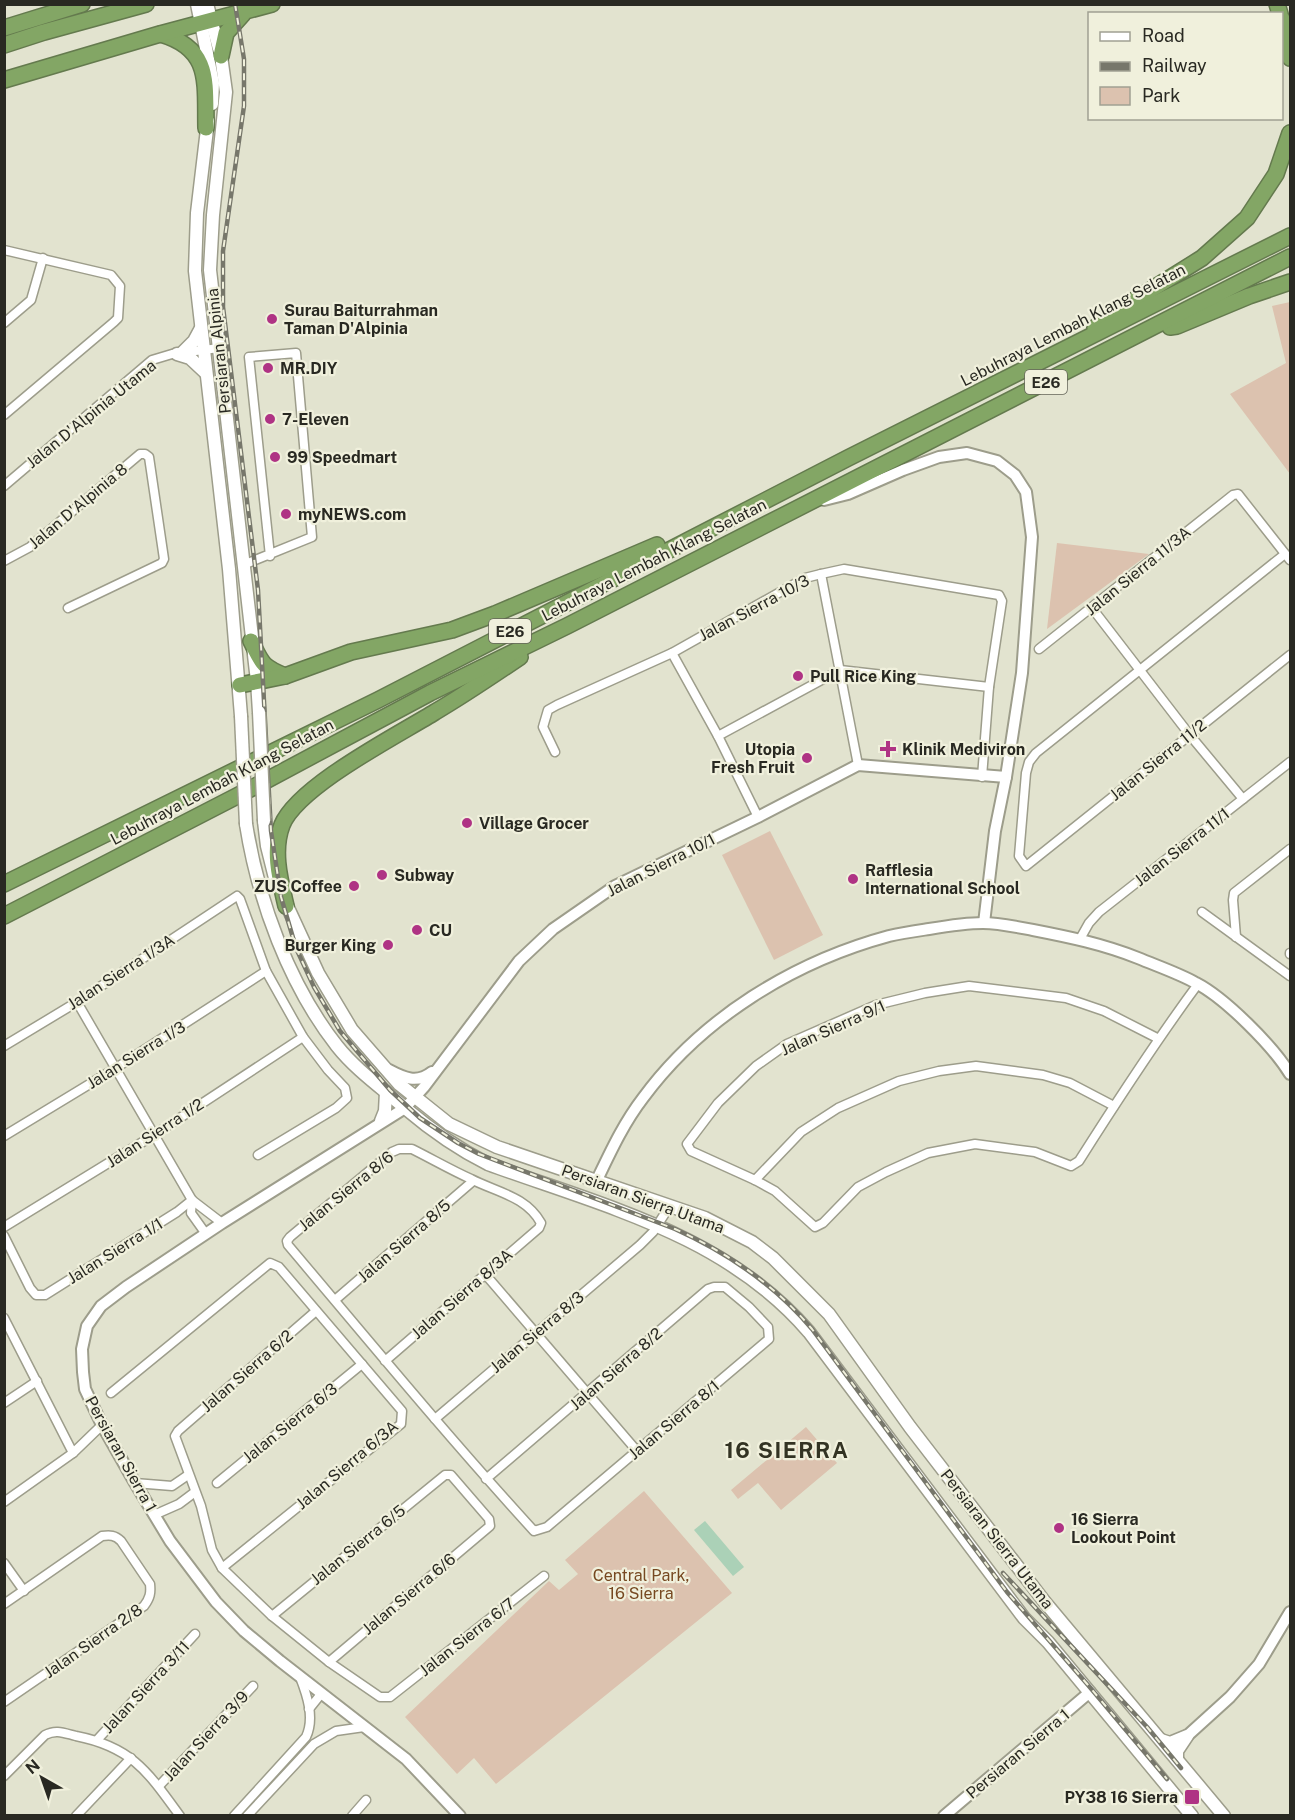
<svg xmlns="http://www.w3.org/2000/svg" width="1295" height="1820" font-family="'Public Sans',sans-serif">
<rect width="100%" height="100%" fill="#e2e3cf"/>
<g fill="#dcc2af">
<path d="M1290 302V474L1230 394 1286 363 1272 306Z"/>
<path d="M1057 543 1149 554 1047 629Z"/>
<path d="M770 831 823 935 774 960 722 855Z"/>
<path d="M806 1427 837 1463 781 1510 758 1483 738 1499 731 1490Z"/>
<path d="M644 1491 732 1593 496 1784 474 1758 457 1774 405 1717 549 1581 559 1590 578 1574 565 1560Z"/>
</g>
<path fill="#abd1b7" d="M705 1521 744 1567 733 1576 694 1530Z"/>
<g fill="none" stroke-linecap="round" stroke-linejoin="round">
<defs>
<g id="minor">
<path d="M4 250 111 275 120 286 118 318 114 322 4 415"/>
<path d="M4 323 31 300 43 258"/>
<path d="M4 486 152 360 172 354 219 348"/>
<path d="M1285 554 1036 753 1029 762 1026 773 1019 856 1026 866 1290 655"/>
<path d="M4 561 30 547 140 454H145L149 457 164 559 162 563 68 608"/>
<path d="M243 565 312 537 296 353 249 357 270 556"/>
<path d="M821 574 858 765"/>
<path d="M1092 608 1189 734 1243 799"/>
<path d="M1039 649 1233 495 1238 494 1290 560"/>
<path d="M672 653 718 736 758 817"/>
<path d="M718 736 840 670 989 687"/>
<path d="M555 752 543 727 548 710 557 705 672 653 805 578 821 574 844 569 999 595 1002 601 989 687 982 777"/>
<path d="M1202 912 1290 976"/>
<path d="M1236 937 1233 900 1234 893 1290 849"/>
<path d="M1080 939 1089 923 1099 912 1290 762"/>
<path d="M1290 954V953"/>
<path d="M77 1002 192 1200 222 1223"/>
<path d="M1159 1039 1104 1011 1066 998 969 986 925 993 876 1005 787 1044 756 1066 718 1103 687 1144 691 1151 755 1180 775 1191 815 1227 823 1223 858 1187 886 1172 928 1153 975 1144 1035 1152 1071 1166 1079 1161C1117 1101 1156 1041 1198 984"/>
<path d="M4 1046 77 1002 237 896 240 899 266 971 303 1037 328 1070 345 1088 347 1098 336 1108 258 1155"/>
<path d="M4 1136 116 1068 266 971"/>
<path d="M755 1180 801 1132 838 1108 899 1081 939 1071 976 1066 1043 1075 1070 1083 1114 1106"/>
<path d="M192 1200 191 1213 206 1234"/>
<path d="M4 1227 154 1135 303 1037"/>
<path d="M4 1236 30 1288 36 1295H45L177 1212 192 1200"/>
<path d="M485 1274 637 1451"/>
<path d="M335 1300 473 1181"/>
<path d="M316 1311 178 1431 175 1436 201 1506 212 1550 222 1568 272 1616 329 1662 380 1697H390L544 1576"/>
<path d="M4 1318 73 1453"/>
<path d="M385 1361 539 1228 541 1223C526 1196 496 1192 471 1179 451 1170 432 1159 412 1149H399L392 1152 290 1237 287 1241 288 1245C369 1341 449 1438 534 1531L547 1527 769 1339 768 1327 749 1307 725 1287H714L708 1289 486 1479"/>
<path d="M111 1393 270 1263 279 1267 402 1411 401 1424 222 1568"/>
<path d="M4 1403 37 1381"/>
<path d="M435 1419 640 1245 653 1232 669 1207"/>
<path d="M135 1483 172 1486 188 1475"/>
<path d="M217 1483 362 1364"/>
<path d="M4 1502 73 1453 102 1425"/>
<path d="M154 1515 179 1504 195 1492"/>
<path d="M4 1563 24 1591"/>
<path d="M4 1604 102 1536C110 1535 115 1535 121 1541L150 1584C151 1593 150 1598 144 1606L4 1702"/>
<path d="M272 1616 445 1475H451L489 1519 490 1526 329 1662"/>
<path d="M309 1709 321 1694"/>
<path d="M97 1740 195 1634"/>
<path d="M4 1776 45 1735C56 1729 64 1733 76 1736 132 1747 148 1772 180 1816"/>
<path d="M159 1786 253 1686"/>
<path d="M76 1816 131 1758"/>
<path d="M234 1816 306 1737C315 1718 307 1695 300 1677"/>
<path d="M247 1816 314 1744 336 1731 364 1727"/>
<path d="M352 1816 366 1800"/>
</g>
<g id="tertiary">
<path d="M824 500 848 494 903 470 939 457 967 453 997 461 1015 475 1026 492 1032 537 1022 673 1006 777 995 831 984 923"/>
<path d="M389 1070C404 1078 417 1084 432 1072"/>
<path d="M596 1182C610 1153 623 1124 643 1098 702 1018 793 962 889 936 902 933 916 931 929 929 947 926 965 923 983 923 999 923 1017 927 1033 930 1069 937 1103 944 1138 958 1157 966 1178 973 1196 983 1225 998 1273 1046 1290 1074"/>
<path d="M1187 1736 1230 1697 1259 1664 1290 1612"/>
<path d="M460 1816 406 1759 280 1661 244 1631 216 1602 170 1541 135 1483 102 1425 85 1389 83 1372 82 1349 87 1326 101 1306 126 1287 222 1223 405 1108 424 1087 519 961 553 929 615 886 758 817 858 765 1006 777"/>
<path d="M944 1816 1090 1692"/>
</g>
<g id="secondary">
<path d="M197 4 213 83 212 104"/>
<path d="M207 4 221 56 226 92 213 215 210 270 257 681 259 712"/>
<path d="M208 121 197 213 195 271 229 569 241 716"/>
<path d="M182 353 194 341 201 328"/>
<path d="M177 354 190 358 206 373"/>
<path d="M264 821 267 846 275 878"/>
<path d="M246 824C258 900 289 985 337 1046 356 1070 382 1088 405 1108 431 1130 458 1149 488 1164 603 1206 726 1235 809 1332L1024 1618 1048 1642 1192 1816"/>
<path d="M283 897 318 973 352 1030 399 1084 449 1124 497 1147 705 1218 752 1242 773 1258 829 1314 910 1427 1044 1601 1224 1816"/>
<path d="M381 1121 385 1111 386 1092"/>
<path d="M1161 1740 1170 1743 1187 1736 1177 1751V1759"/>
</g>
<g id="motorway">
<path d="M1277 4 1280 14"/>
<path d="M1282 19 1290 58"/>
<path d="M4 28 82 4"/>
<path d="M161 34C212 49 205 83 206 128"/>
<path d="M4 45 44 32 146 4"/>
<path d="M221 56 226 33 243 14"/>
<path d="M4 80 160 34 272 4"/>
<path d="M1170 327 1177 326 1249 296 1290 282"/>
<path d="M1095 328 1106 318 1202 258 1247 218 1276 174 1290 133"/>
<path d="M251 641C262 663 261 666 285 676"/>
<path d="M240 685 285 676 351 652 452 630 495 614 657 545"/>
<path d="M4 884 378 700 848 458 1290 236"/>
<path d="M286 906C280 880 272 851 282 825 298 786 398 735 435 712 464 695 492 676 520 657"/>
<path d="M4 916 237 796 430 693 567 626 1290 257"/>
</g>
</defs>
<use href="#minor" stroke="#9d9d8b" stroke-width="11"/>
<use href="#tertiary" stroke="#9d9d8b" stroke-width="14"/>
<use href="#secondary" stroke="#9d9d8b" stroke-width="15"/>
<use href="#motorway" stroke="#647a4e" stroke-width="18"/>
<use href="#minor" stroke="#fff" stroke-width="8"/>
<use href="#tertiary" stroke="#fff" stroke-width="10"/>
<use href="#secondary" stroke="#fff" stroke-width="12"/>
<use href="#motorway" stroke="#83a665" stroke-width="15"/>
<defs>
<g id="rail">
<path d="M235 4 244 59V106L223 251V307L258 590 271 831 281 897 296 948 314 987 340 1031 390 1090 420 1118 458 1143 479 1154 675 1229C728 1253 774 1284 812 1329L1007 1592 1088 1685 1167 1779"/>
<path d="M1003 1573 1147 1727 1181 1768"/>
</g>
</defs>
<use href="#rail" stroke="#77776b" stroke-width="4.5"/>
<use href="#rail" stroke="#f0f0dc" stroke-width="2" stroke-dasharray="7" stroke-linecap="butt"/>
<defs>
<g id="secondary-bridge">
<path d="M259 712 264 821"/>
<path d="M241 716 246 824"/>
</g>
</defs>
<use href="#secondary-bridge" stroke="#9d9d8b" stroke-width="15" stroke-linecap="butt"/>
<use href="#secondary-bridge" stroke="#fff" stroke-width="12"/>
</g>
<g fill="#af3384" stroke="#f0f0dc" stroke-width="2">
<circle cx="272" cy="319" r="6"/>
<circle cx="268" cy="368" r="6"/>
<circle cx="270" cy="419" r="6"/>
<circle cx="275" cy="457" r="6"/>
<circle cx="286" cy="514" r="6"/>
<circle cx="798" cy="676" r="6"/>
<path d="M885 740h6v6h6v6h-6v6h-6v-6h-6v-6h6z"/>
<circle cx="807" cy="758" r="6"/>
<circle cx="467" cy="823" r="6"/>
<circle cx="382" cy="875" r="6"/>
<circle cx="853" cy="879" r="6"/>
<circle cx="354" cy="886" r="6"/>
<circle cx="417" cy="930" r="6"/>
<circle cx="388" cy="945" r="6"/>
<circle cx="1059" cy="1528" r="6"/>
<rect x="1184" y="1789" width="16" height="16" rx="3"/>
</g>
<g text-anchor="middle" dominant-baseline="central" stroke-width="4.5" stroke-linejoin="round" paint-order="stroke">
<g fill="#f0f0dc" stroke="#65655a" stroke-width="1.5">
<rect x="1025" y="370" width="42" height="24" rx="4.5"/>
<rect x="489" y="619" width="42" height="24" rx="4.5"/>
</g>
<g font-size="15" font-weight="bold" fill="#292922">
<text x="1046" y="382">E26</text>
<text x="510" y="631">E26</text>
</g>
<g font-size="16" font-weight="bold" fill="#292922" stroke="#f0f0dc" text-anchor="start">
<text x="284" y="310">Surau Baiturrahman<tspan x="284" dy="18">Taman D'Alpinia</tspan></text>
<text x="280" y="368">MR.DIY</text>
<text x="282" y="419">7-Eleven</text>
<text x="287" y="457">99 Speedmart</text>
<text x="298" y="514">myNEWS.com</text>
<text x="810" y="676">Pull Rice King</text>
<text x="795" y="749" text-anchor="end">Utopia<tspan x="795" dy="18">Fresh Fruit</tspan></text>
<text x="902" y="749">Klinik Mediviron</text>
<text x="479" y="823">Village Grocer</text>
<text x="865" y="870">Rafflesia<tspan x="865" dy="18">International School</tspan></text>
<text x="394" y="875">Subway</text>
<text x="342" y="886" text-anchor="end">ZUS Coffee</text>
<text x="429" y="930">CU</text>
<text x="376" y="945" text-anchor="end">Burger King</text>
<text x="1071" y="1519">16 Sierra<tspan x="1071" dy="18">Lookout Point</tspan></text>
<text x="1178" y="1797" text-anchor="end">PY38 16 Sierra</text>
</g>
<g font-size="16" fill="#292922" stroke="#f0f0dc">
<text transform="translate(1073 325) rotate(-27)">Lebuhraya Lembah Klang Selatan</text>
<text transform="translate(219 351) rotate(-96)">Persiaran Alpinia</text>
<text transform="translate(91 414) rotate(-39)">Jalan D'Alpinia Utama</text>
<text transform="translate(78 506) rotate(-40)">Jalan D'Alpinia 8</text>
<text transform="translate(654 560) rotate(-27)">Lebuhraya Lembah Klang Selatan</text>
<text transform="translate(1138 571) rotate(-39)">Jalan Sierra 11/3A</text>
<text transform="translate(754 608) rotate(-28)">Jalan Sierra 10/3</text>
<text transform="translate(1158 760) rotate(-39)">Jalan Sierra 11/2</text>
<text transform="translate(222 782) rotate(-28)">Lebuhraya Lembah Klang Selatan</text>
<text transform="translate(1182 847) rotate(-38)">Jalan Sierra 11/1</text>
<text transform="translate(661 865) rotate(-27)">Jalan Sierra 10/1</text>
<text transform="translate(121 972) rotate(-33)">Jalan Sierra 1/3A</text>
<text transform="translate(833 1028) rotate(-24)">Jalan Sierra 9/1</text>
<text transform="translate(136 1055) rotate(-32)">Jalan Sierra 1/3</text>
<text transform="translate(155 1133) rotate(-33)">Jalan Sierra 1/2</text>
<text transform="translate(346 1191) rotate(-39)">Jalan Sierra 8/6</text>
<text transform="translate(643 1199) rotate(20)">Persiaran Sierra Utama</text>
<text transform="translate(404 1241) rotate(-41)">Jalan Sierra 8/5</text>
<text transform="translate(115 1251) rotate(-32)">Jalan Sierra 1/1</text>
<text transform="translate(462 1294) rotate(-41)">Jalan Sierra 8/3A</text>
<text transform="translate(537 1332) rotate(-40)">Jalan Sierra 8/3</text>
<text transform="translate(616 1369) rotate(-41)">Jalan Sierra 8/2</text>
<text transform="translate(247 1371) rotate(-41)">Jalan Sierra 6/2</text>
<text transform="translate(674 1420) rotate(-40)">Jalan Sierra 8/1</text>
<text transform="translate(290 1423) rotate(-39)">Jalan Sierra 6/3</text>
<text transform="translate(121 1454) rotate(61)">Persiaran Sierra 1</text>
<text transform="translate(347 1465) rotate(-40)">Jalan Sierra 6/3A</text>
<text transform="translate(997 1539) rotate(52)">Persiaran Sierra Utama</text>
<text transform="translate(358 1545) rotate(-39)">Jalan Sierra 6/5</text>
<text transform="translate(409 1594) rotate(-40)">Jalan Sierra 6/6</text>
<text transform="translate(467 1637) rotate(-38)">Jalan Sierra 6/7</text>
<text transform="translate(93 1641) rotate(-35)">Jalan Sierra 2/8</text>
<text transform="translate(146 1687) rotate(-47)">Jalan Sierra 3/11</text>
<text transform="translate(206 1736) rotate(-47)">Jalan Sierra 3/9</text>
<text transform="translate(1018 1754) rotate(-40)">Persiaran Sierra 1</text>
</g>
<g font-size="16" fill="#764820" stroke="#f0f0dc">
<text x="641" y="1575">Central Park,<tspan x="641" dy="18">16 Sierra</tspan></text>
</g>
<g font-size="22" font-weight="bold" letter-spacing="1.5" fill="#333323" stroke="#f0f0dc">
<text x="787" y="1450">16 SIERRA</text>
</g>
</g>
<rect width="1295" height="1820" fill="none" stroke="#292922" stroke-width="12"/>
<rect x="1088" y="12" width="195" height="108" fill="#f0f0dc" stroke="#a0a092" stroke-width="1.5"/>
<rect x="1100" y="32" width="30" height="9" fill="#ffffff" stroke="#a0a092" stroke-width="1.5"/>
<text x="1142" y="42" font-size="18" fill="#292922">Road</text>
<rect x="1100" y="62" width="30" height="9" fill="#77776b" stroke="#a0a092" stroke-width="1.5"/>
<text x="1142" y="72" font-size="18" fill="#292922">Railway</text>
<rect x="1100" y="87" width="30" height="18" fill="#dcc2af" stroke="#a0a092" stroke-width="1.5"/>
<text x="1142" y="102" font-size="18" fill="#292922">Park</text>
<g transform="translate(42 1778) rotate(320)" stroke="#f0f0dc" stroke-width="4.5" paint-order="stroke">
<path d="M0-4.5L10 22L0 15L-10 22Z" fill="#292922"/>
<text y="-9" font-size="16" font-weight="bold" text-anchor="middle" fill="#292922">N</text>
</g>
</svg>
